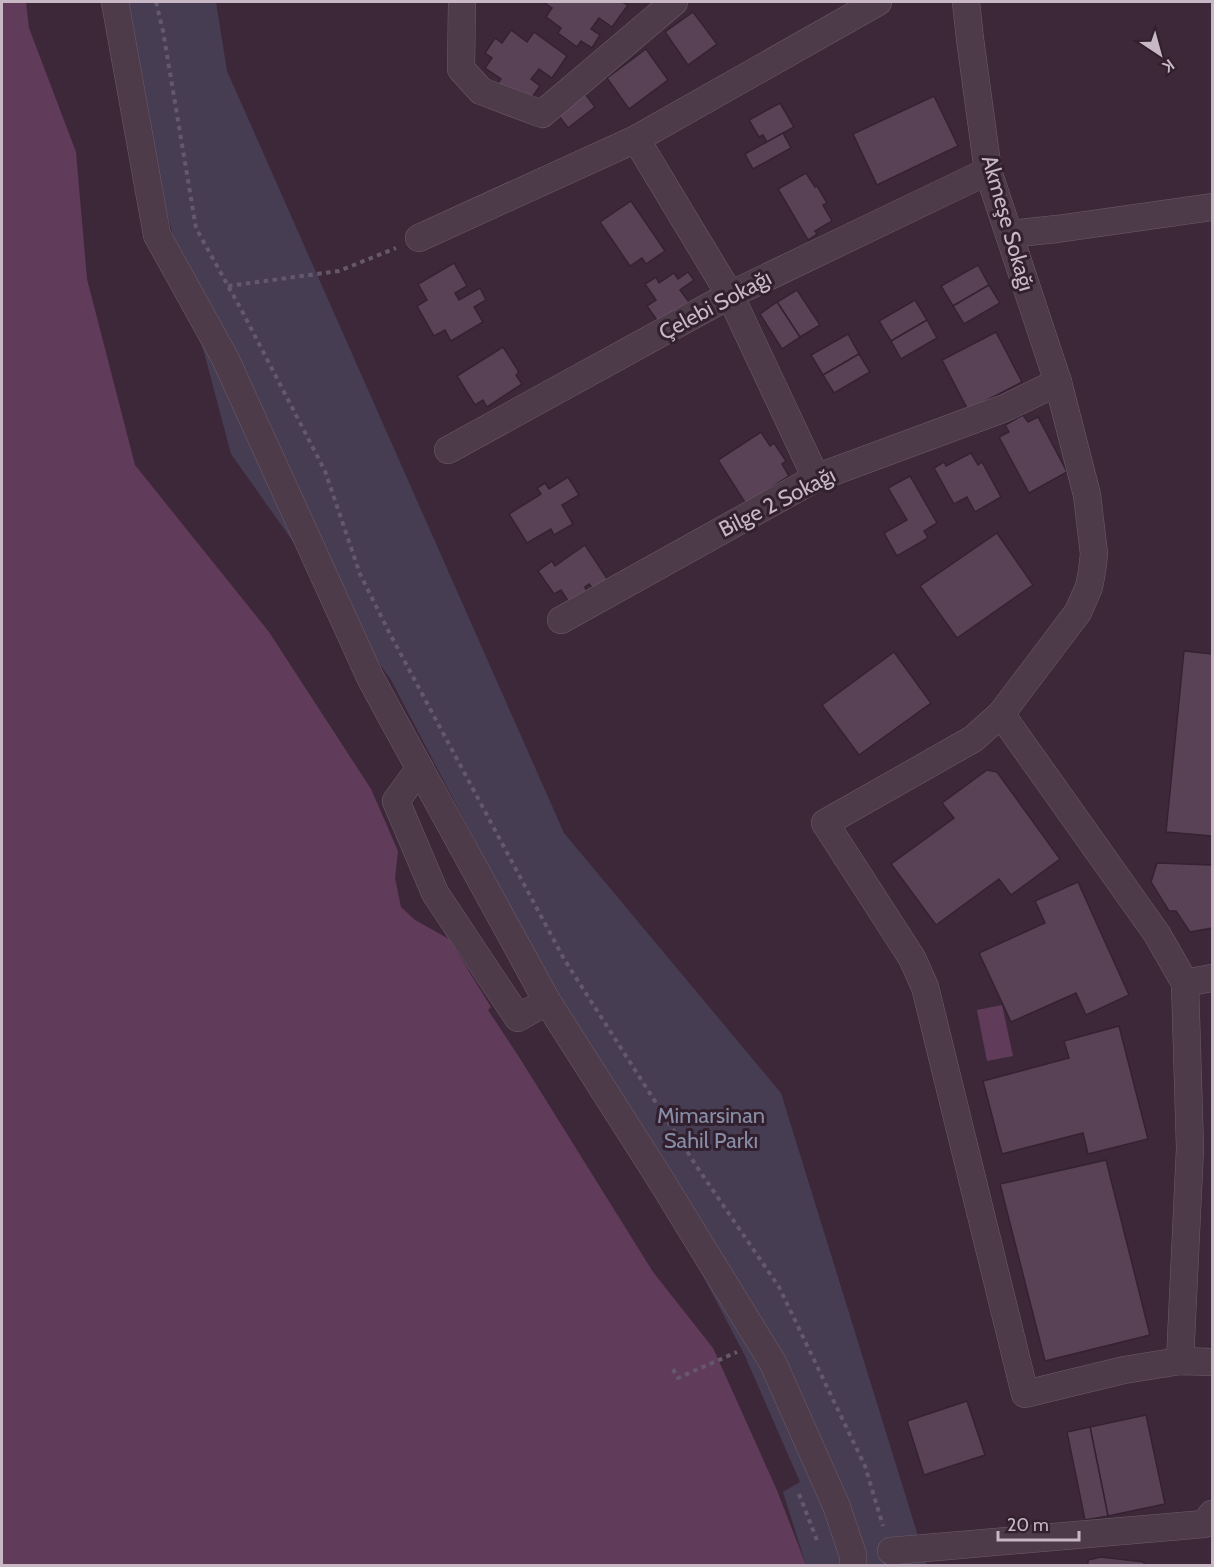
<svg xmlns="http://www.w3.org/2000/svg" width="1214" height="1567" font-family="Cabin,sans-serif">
<rect width="100%" height="100%" fill="#3d283a"/>
<path fill="#463d53" d="M111 2H216L227 71 564 833 781 1093 927 1565H806L783 1492 800 1482 745 1356 391 680 231 454Z"/>
<g fill="#603c5a">
<path d="M2 2H26L29 28 76 152 87 279 135 465 269 632 371 789 398 851 395 878 401 907 415 920 449 939 491 1007 488 1010 519 1057 653 1272 713 1348 776 1488 806 1565H2Z"/>
<path d="M1002 1005 1013 1056 987 1061 977 1010Z"/>
</g>
<g fill="#5a4256" stroke="#342231" stroke-width="1.5">
<path d="M546 2H622L628 5 612 27 599 18 591 29 600 35 592 48 581 41 577 47 558 33 561 28 546 17 552 8 545 3Z"/>
<path d="M693 12 717 44 688 65 665 32Z"/>
<path d="M511 30 527 42 534 32 567 56 552 78 539 69 531 79 540 86 531 99 521 92 517 97 497 84 501 79 485 68 492 58 485 53 495 38 502 43Z"/>
<path d="M646 49 668 80 629 109 607 78Z"/>
<path d="M583 91 595 107 568 128 556 112Z"/>
<path d="M934 96 958 146 877 185 853 134Z"/>
<path d="M780 103 794 127 767 142 763 135 759 137 749 120Z"/>
<path d="M783 133 791 148 753 169 745 154Z"/>
<path d="M806 173 815 187 817 186 827 203 823 205 832 221 815 231 817 234 808 240 778 189Z"/>
<path d="M631 201 665 251 646 264 642 258 630 266 600 222Z"/>
<path d="M454 263 467 286 455 293 459 300 480 288 486 300 474 307 483 322 451 341 445 330 434 336 417 306 427 300 418 284Z"/>
<path d="M978 265 989 285 953 306 941 286Z"/>
<path d="M688 272 694 280 680 290 689 302 659 323 647 306 656 300 645 284 656 277 659 283 674 273 678 279Z"/>
<path d="M989 285 1000 303 964 324 953 306Z"/>
<path d="M797 290 820 325 800 337 777 302Z"/>
<path d="M915 300 927 320 891 341 879 321Z"/>
<path d="M777 302 800 337 782 349 760 314Z"/>
<path d="M927 320 937 338 901 359 891 341Z"/>
<path d="M996 332 1022 382 968 410 942 360Z"/>
<path d="M848 334 859 354 823 375 811 355Z"/>
<path d="M503 347 519 372 516 375 522 384 487 407 483 400 475 405 457 376Z"/>
<path d="M859 354 870 372 834 393 823 375Z"/>
<path d="M1023 415 1028 422 1038 417 1067 472 1029 493 999 437 1009 432 1005 425Z"/>
<path d="M761 432 770 446 774 443 786 461 782 464 789 476 746 504 718 460Z"/>
<path d="M971 453 978 465 982 462 1001 497 975 512 967 497 954 504 934 468 944 462 946 466Z"/>
<path d="M910 476 937 523 924 531 928 538 897 556 884 533 907 520 888 488Z"/>
<path d="M568 477 579 495 562 505 573 524 554 535 551 529 527 543 509 514 541 494 537 488 545 483 549 489Z"/>
<path d="M997 533 1033 585 957 638 920 586Z"/>
<path d="M585 545 608 580 593 589 589 584 585 587 587 593 570 604 561 590 554 594 538 571 552 561 555 566Z"/>
<path d="M1184 651 1212 654V836L1166 832Z"/>
<path d="M894 652 931 703 859 755 822 705Z"/>
<path d="M987 770 997 772 1060 859 1011 895 999 879 936 925 891 864 954 818 942 803Z"/>
<path d="M1157 863 1212 865V928L1190 932 1176 911H1169L1151 882Z"/>
<path d="M1078 882 1129 995 1086 1015 1076 993 1011 1022 979 953 1045 923 1035 901Z"/>
<path d="M1119 1026 1148 1139 1088 1154 1083 1133 1002 1154 983 1081 1069 1058 1064 1041Z"/>
<path d="M1106 1160 1150 1335 1045 1361 1000 1184Z"/>
<path d="M967 1401 985 1455 924 1475 907 1421Z"/>
<path d="M1146 1415 1165 1504 1108 1516 1090 1427Z"/>
<path d="M1090 1427 1108 1516 1085 1520 1067 1432Z"/>
<path d="M1101 1557 1144 1562V1566H1088V1560Z"/>
</g>
<g fill="none" stroke-linecap="round" stroke-linejoin="round">
<defs>
<g id="street">
<path d="M115 2 157 235 225 358 370 677 391 716 547 1001 659 1177 773 1363 836 1505 853 1555V1566"/>
<path d="M462 2 461 69 481 91 542 114 674 2"/>
<path d="M636 139 730 295 816 478"/>
<path d="M1009 234 1057 229 1212 207"/>
<path d="M419 238 636 139 878 2"/>
<path d="M1058 382 1087 495 1094 554 1092 571 1089 587 1078 612 1001 714 973 739 825 823 912 958 925 987 1025 1394 1124 1370 1180 1361 1212 1362"/>
<path d="M448 450 730 295 988 171"/>
<path d="M561 620 816 478 1005 408 1058 382 988 171 970 39 966 2"/>
<path d="M1001 714 1157 934 1185 983"/>
<path d="M420 768 396 801 435 893 518 1018 547 1001"/>
<path d="M1180 1361 1190 1148 1185 983 1212 978"/>
<path d="M891 1551 1204 1524 1212 1514"/>
</g>
</defs>
<use href="#street" stroke="#6d5c6a" stroke-width="28"/>
<g stroke="#65586a" stroke-width="4" stroke-dasharray="4.5 4.5" stroke-linecap="butt">
<path d="M156 2 163 31 196 228 242 311 325 471 360 574 390 634 564 959 697 1167 779 1287 865 1466 883 1526"/>
<path d="M228 286 339 271 396 248"/>
<path d="M673 1369 678 1378 737 1352"/>
<path d="M799 1494 818 1543"/>
</g>
<use href="#street" stroke="#4d3b4a" stroke-width="27"/>
</g>
<g text-anchor="middle" dominant-baseline="central" stroke-width="6" stroke-linejoin="round" paint-order="stroke">
<g font-size="22" fill="#c8b8c5" stroke="#32202f">
<text transform="translate(1008 223) rotate(74)">Akmeşe Sokağı</text>
<text transform="translate(715 305) rotate(-28)">Çelebi Sokağı</text>
<text transform="translate(777 502) rotate(-27)">Bilge 2 Sokağı</text>
</g>
<g font-size="22" fill="#878da6" stroke="#32202f">
<text x="711" y="1115">Mimarsinan<tspan x="711" dy="25">Sahil Parkı</tspan></text>
</g>
</g>
<rect width="1214" height="1567" fill="none" stroke="#c8b8c5" stroke-width="6"/>
<g transform="translate(1160 54) rotate(144)" stroke="#32202f" stroke-width="4.5" paint-order="stroke">
<path d="M0-4.5L10 22L0 15L-10 22Z" fill="#c8b8c5"/>
<text y="-9" font-size="16" font-weight="bold" text-anchor="middle" fill="#c8b8c5">K</text>
</g>
<path d="M998 1531v9h81v-9" fill="none" stroke="#c8b8c5" stroke-width="3"/>
<text x="1007" y="1531" font-size="18" fill="#c8b8c5" stroke="#32202f" stroke-width="4.5" paint-order="stroke">20 m</text>
</svg>
